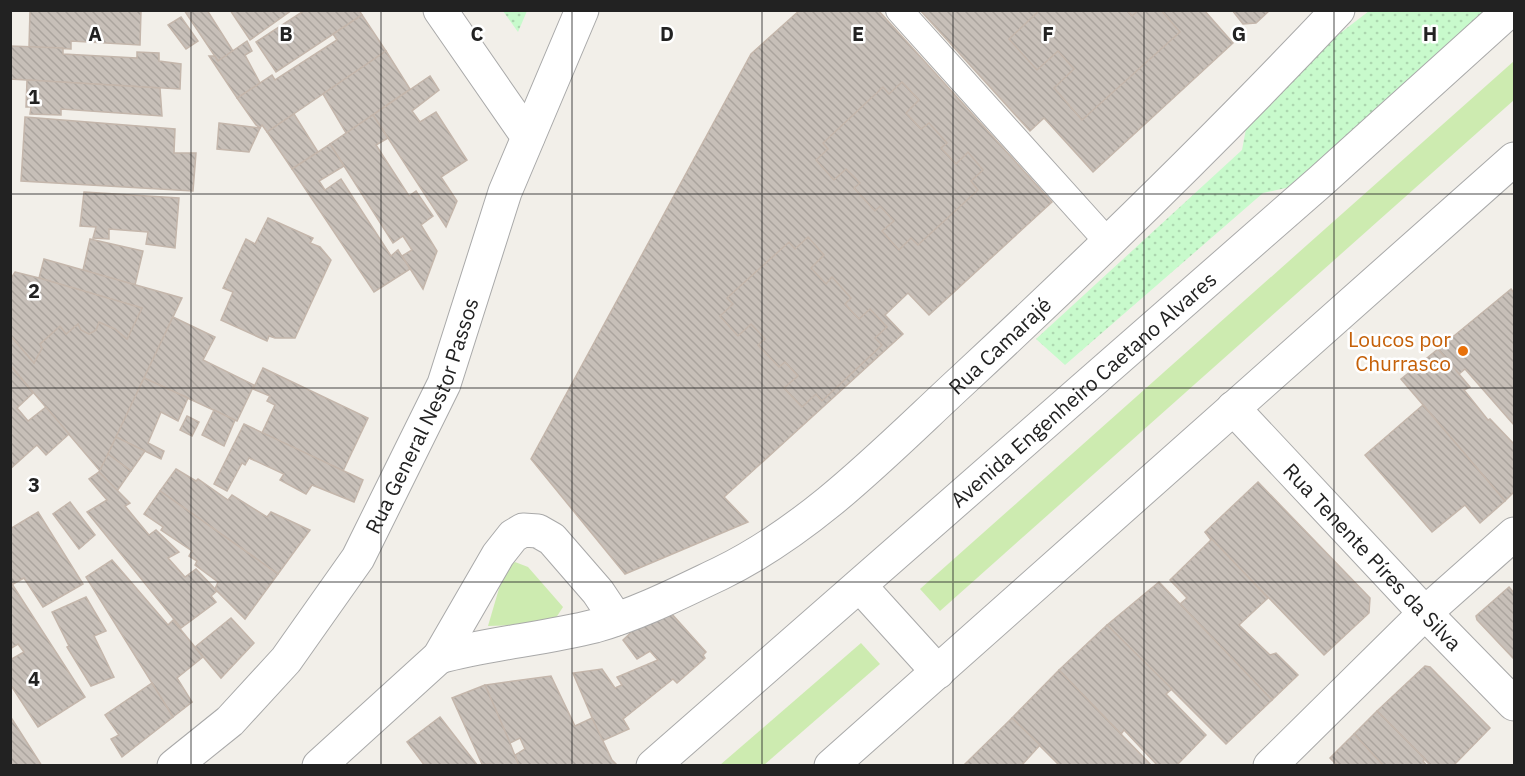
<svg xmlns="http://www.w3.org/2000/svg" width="1525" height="776" font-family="'IBM Plex Sans',sans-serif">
<defs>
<pattern id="park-dots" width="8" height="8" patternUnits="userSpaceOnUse" patternTransform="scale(1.5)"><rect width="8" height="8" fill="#c8facc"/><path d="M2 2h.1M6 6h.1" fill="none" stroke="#acd6af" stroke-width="1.8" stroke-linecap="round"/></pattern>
<pattern id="building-back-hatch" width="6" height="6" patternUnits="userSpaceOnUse" patternTransform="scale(1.5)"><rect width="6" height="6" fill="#c7bfb8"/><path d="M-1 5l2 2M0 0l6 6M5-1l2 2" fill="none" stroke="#aba49e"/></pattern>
</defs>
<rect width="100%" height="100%" fill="#f2efe9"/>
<g fill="url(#park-dots)">
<path d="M503 11H527L518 32Z"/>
<path d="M1369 11H1487L1322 180 1263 193 1065 365 1036 339 1242 150 1251 102Z"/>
</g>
<g fill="#cdebb0">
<path d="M1514 61V100L940 611 920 589Z"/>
<path d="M515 562 528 567 563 607 552 624 488 626 505 568Z"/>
<path d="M861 643 880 664 764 765H720Z"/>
</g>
<g fill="url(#building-back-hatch)" stroke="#c4b6ab" stroke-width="1.5">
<path d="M30 10 141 11 140 45 71 41V49L29 47Z"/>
<path d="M184 10H207L233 51 218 61Z"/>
<path d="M230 10H292L250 40Z"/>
<path d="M305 10H359L362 15 276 72 256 42Z"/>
<path d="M800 10H878L1052 202 929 315 908 293 885 315 903 334 724 497 748 522 625 574 531 459 751 54Z"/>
<path d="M920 10H1204L1233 43 1093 172 1044 118 1030 131Z"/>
<path d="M1040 10H1127L1132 16 1139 10H1161L1180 32 1082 120 1054 88 1074 69 1058 51 1037 70 1009 39Z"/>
<path d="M1232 10H1270L1256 23 1243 24Z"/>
<path d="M362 15 386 51 267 132 262 125 260 128 256 125 237 98 272 75 275 80 337 40 333 34Z"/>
<path d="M181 17 198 41 186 49 168 25Z"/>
<path d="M247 41 252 51 245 55 260 83 237 98 209 56H215L218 61Z"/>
<path d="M10 46 63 48V54L137 58V52L159 53V61L181 64 180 89 10 79Z"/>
<path d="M386 51 410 89 346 133 323 94Z"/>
<path d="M430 76 439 90 412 111 420 122 436 112 467 160 441 177 457 201 446 227 373 115Z"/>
<path d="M27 80 160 88 162 116 61 109V115L30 114 31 107H26Z"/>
<path d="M902 82 919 100 906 113 921 129 929 123 947 143 941 148 956 164 968 152 983 170 971 181 978 190 918 245 911 238 899 250 882 231 894 221 880 206 875 211 854 188 860 183 846 169 834 180 816 160 828 149 823 143 883 87 889 94Z"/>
<path d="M294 114 318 152 292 169 267 132Z"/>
<path d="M373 115 388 138 376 145 409 196 416 191 433 216 421 225 437 251 423 289 402 256 412 250 403 236 393 243 330 144Z"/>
<path d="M25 117 175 129 174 153H196L193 191 21 181Z"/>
<path d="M219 123 260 128 249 152 217 149Z"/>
<path d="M330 144 344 166 319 181 325 190 341 179 391 256 398 250 410 269 374 292 292 169Z"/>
<path d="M84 192 179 198 175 248 146 244 148 232 109 229V239L93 238 96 227 80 226Z"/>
<path d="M268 218 313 238 310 243 320 247 331 260 295 338H275L269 336 267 341 221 320 233 292 223 288 246 239 255 244Z"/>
<path d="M808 237 824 255 811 268 826 284 832 277 851 298 845 304 859 319 870 309 887 327 875 338 882 345 822 401 816 394 802 407 784 388 798 376 785 362 779 367 758 345 765 339 751 324 738 336 720 316 733 304 727 298 789 242 795 249Z"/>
<path d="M90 239 143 251 135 285 83 270Z"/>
<path d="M44 259 182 298 100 471 10 365V335L34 363 42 348 40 344 60 326 66 334 78 324 81 330 89 334 96 330 99 322 115 329 127 339 142 308 39 278Z"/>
<path d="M15 272 39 278 142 308 127 339 115 329 99 322 96 330 89 334 81 330 78 324 66 334 60 326 40 344 42 348 34 363 10 335V280Z"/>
<path d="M1511 289 1514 293V425L1465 369 1459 374 1438 349Z"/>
<path d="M173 317 215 337 203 360 254 385 237 421 144 378Z"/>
<path d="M1438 349 1470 387 1464 390 1488 420 1490 419 1514 444V492L1505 501 1401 379Z"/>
<path d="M10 365 33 393 17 408 28 421 46 407 69 434 46 455 37 445 10 469Z"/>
<path d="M263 368 368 418 343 471 262 433 275 405 267 401 270 396 253 389Z"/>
<path d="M144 378 188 398 178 421 161 412 148 443 164 451 161 459 116 437Z"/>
<path d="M1423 405 1505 501 1480 523 1465 505 1432 532 1365 455Z"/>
<path d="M214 410 235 420 224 446 202 435Z"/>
<path d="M187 416 199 422 192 436 180 430Z"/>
<path d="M244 424 363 480 354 502 312 485 306 494 280 480 284 474 249 458 245 465 242 463 227 491 214 484Z"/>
<path d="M116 437 145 451 131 471 108 454Z"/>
<path d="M108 454 131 471 117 491 99 472Z"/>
<path d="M176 469 196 481 198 479 228 500 232 495 267 517 271 512 310 530 278 574 160 491Z"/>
<path d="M99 472 130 503 125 506 149 535 156 530 179 552 168 558 185 577 196 569 217 591 211 596 216 602 181 628 87 512 107 500 89 479Z"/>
<path d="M1258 482 1370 598 1369 613 1324 655 1205 532Z"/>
<path d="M160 491 278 574 245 619 215 589 218 582 195 565 197 561 189 556 192 551 161 530 163 527 144 514Z"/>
<path d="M70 502 95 535 79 549 53 514Z"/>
<path d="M38 512 83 584 43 607 24 578 13 584 10 581V529Z"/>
<path d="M1205 532 1268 598 1239 625 1270 655 1276 653 1298 675 1272 700 1180 604 1187 598 1170 580 1211 540Z"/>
<path d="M112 560 168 625 173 620 203 657 177 678 192 702 173 717 86 577Z"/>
<path d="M10 581 85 697 38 727 10 684V660L24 652 18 644 10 649Z"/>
<path d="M1159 582 1272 700 1226 744 1107 625Z"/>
<path d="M1509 587 1514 593V659L1477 620 1476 616Z"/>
<path d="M86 597 106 631 94 636 114 677 91 686 67 647 69 646 52 612Z"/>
<path d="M662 603 706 652 703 655 705 658 677 683 673 679 623 719 629 729 602 741 573 673 602 669 615 688 622 685 617 677 658 660 650 651 637 659 623 640Z"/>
<path d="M231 618 254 643 221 678 195 647Z"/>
<path d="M1107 625 1172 689 1166 694 1206 735 1176 766H1158L1124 730 1121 734 1059 670Z"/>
<path d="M1425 666 1430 667 1490 728 1453 766H1431L1377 711Z"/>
<path d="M1059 670 1152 766H1060L1012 718Z"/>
<path d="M551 676 575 726 592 718 612 760 618 766H519L515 755 525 749 520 738 510 743 485 685Z"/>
<path d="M152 683 173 717 122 757 111 739 119 735 105 715Z"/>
<path d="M485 685 510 743 519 766 482 764 452 698Z"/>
<path d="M1377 711 1425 759 1423 761 1427 766H1384L1354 734Z"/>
<path d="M10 716 42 766H10Z"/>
<path d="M440 717 478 766H425L407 742Z"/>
<path d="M1012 718 1040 745 1021 766H967L965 764Z"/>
<path d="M1354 734 1384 766H1338L1330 758Z"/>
</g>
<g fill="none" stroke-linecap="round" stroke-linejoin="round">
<defs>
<path id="service" d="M899 10 1108 242"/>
<g id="minor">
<path d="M440 10 528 137"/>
<path id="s1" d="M1233 408 1425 613 1514 704"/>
<path id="s2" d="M439 657C490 643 544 639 595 626 638 614 681 592 721 573 815 527 889 448 965 378 1093 259 1218 137 1338 10"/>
<path id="s3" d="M174 766 230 721 286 660 358 558 444 384 505 192 582 10"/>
<path d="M319 766 439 657 498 555 513 536 523 530 538 531 552 539 598 592 616 619"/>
<path d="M1270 766 1425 613 1514 534"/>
</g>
<g id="tertiary">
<path d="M860 586 938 672"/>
<path id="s4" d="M653 766 1322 180 1510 10"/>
<path d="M831 766 1514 159"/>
</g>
</defs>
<use href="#service" stroke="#a9a9a9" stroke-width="28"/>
<use href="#minor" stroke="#a9a9a9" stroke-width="35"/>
<use href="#tertiary" stroke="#a9a9a9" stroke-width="35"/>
<use href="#service" stroke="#fff" stroke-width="26"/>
<use href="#minor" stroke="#fff" stroke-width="33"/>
<use href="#tertiary" stroke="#fff" stroke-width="33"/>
</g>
<path fill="none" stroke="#222" stroke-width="1.5" stroke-opacity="0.55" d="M191 10V766M381 10V766M572 10V766M762 10V766M953 10V766M1144 10V766M1334 10V766M10 194H1514M10 388H1514M10 582H1514"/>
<circle fill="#e8710a" stroke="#fff" stroke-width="2" cx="1463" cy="351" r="6"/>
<g text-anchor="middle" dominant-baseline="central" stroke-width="5" stroke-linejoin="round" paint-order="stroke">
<g font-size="21" fill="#c56008" stroke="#fff" text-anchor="end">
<text x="1451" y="339">Loucos por<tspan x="1451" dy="24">Churrasco</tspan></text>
</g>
<g font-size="21" fill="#222" stroke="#fff">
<text stroke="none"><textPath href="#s2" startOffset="657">Rua Camarajé</textPath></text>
<text stroke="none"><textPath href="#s4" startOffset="572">Avenida Engenheiro Caetano Alvares</textPath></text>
<text stroke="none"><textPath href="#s3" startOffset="436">Rua General Nestor Passos</textPath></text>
<text stroke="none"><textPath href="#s1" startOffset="204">Rua Tenente Píres da Silva</textPath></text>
</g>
</g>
<g font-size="20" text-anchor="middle" font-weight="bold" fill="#222" stroke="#fff" stroke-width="5" stroke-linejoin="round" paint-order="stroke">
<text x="95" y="41">A</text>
<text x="286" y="41">B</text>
<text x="477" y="41">C</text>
<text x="667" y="41">D</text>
<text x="858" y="41">E</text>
<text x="1048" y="41">F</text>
<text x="1239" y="41">G</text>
<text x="1430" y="41">H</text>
<text x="34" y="104">1</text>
<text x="34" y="298">2</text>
<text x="34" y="492">3</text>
<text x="34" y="686">4</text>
</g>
<rect width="1525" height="776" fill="none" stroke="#222222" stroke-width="24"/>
</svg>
